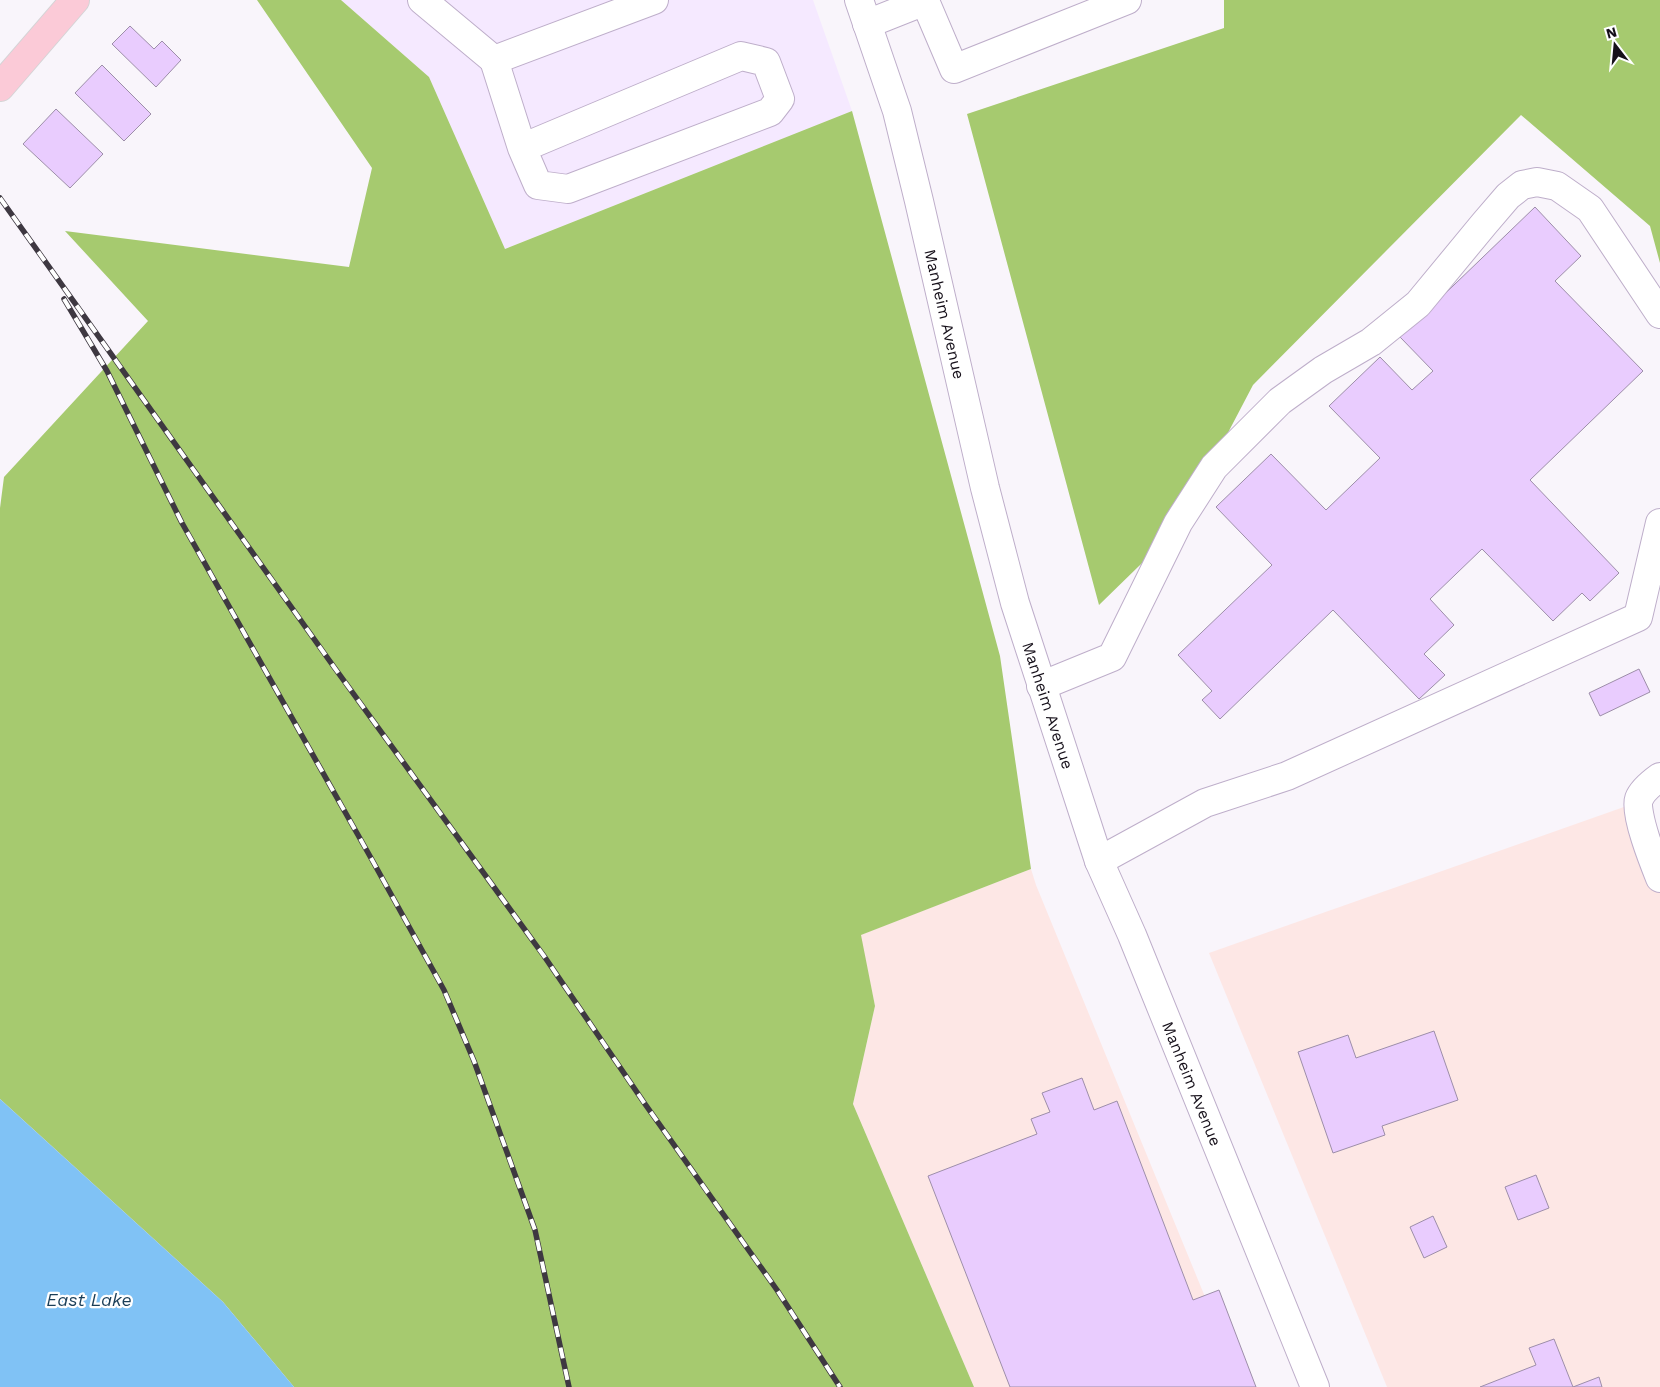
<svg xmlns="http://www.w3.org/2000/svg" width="1660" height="1387" font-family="'Work Sans',sans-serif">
<rect width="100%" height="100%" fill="#f9f5fb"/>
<path fill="#f5e9ff" d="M341 0H813L852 111 505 249 429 77Z"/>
<g fill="#fde7e5">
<path d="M1638 802 1660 858V1387H1387L1209 953Z"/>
<path d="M1031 869 1036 885 1242 1387H974L853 1104 875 1006 860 935Z"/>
</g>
<g fill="#a6ca6f">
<path d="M257 0H341L429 77 505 249 852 111 1000 656 1031 869 861 935 875 1006 853 1104 974 1387H294L223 1302 0 1099V508L4 477 148 321 65 231 349 267 372 168Z"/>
<path d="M1224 0H1660V263L1650 226 1521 115 1253 385 1178 528 1099 605 967 114 1224 28Z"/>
</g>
<path fill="#80c2f5" d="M0 1099 223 1302 294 1387H0Z"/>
<g fill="#e9ccfe" stroke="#9d8ea9">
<path d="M130 26 154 49 162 41 181 60 156 87 112 44Z"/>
<path d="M102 65 151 114 124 141 75 93Z"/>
<path d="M56 109 103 154 70 188 23 144Z"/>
<path d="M1535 207 1581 256 1555 281 1643 371 1530 480 1619 573 1590 601 1582 593 1553 621 1482 549 1430 599 1454 625 1424 654 1445 675 1419 699 1333 610 1220 719 1202 700 1212 691 1178 655 1272 565 1216 507 1271 454 1326 510 1380 458 1329 406 1380 357 1412 390 1433 371 1400 337Z"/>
<path d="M1639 669 1650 692 1600 716 1589 693Z"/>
<path d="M1434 1031 1458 1100 1382 1126 1385 1135 1333 1153 1298 1052 1348 1035 1356 1058Z"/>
<path d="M1082 1078 1094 1110 1117 1101 1193 1300 1219 1290 1256 1387H1010L928 1176 1037 1134 1031 1119 1050 1112 1042 1093Z"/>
<path d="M1536 1175 1549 1208 1518 1220 1505 1187Z"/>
<path d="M1433 1216 1447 1247 1424 1258 1410 1227Z"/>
<path d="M1554 1339 1573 1387 1599 1377 1602 1387H1480L1536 1365 1529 1348Z"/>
</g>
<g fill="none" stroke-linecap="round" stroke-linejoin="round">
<defs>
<g id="minor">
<path d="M422 0 494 60 654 0"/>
<path id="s1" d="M859 0 897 111 919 201 985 488 1015 603 1099 861 1132 935 1315 1387"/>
<path d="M867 24 925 1 954 69 1127 0"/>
<path d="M494 60 522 148 538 185 568 189 770 112 780 99 766 62 741 56 522 148"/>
<path d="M1041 686 1112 657 1178 523 1214 467 1280 401 1323 370 1371 342 1418 304 1484 224 1508 196 1522 185 1537 182 1557 186 1590 209 1660 314"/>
<path d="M1660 777C1653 782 1642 791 1639 799 1634 813 1654 863 1660 878"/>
<path d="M1099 861 1205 803 1287 776 1638 617 1660 523"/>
</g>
<path id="major" d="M0 87 75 0"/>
</defs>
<use href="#minor" stroke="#beaeca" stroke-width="30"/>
<use href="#major" stroke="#d5d4d6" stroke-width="30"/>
<use href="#minor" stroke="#fff" stroke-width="28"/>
<use href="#major" stroke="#fbcad7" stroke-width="28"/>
<defs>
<g id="rail">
<path d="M0 198 334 667 544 956 645 1104 777 1290 840 1387"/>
<path d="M64 299 107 371 182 523 371 858 444 990 474 1061 535 1230 569 1387"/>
</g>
</defs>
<use href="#rail" stroke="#3e3841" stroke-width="5.5"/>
<use href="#rail" stroke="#fff" stroke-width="4" stroke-dasharray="11" stroke-linecap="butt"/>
</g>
<g text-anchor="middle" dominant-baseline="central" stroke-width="4.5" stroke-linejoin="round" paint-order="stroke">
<g font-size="16" fill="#16101a" stroke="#fff">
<text stroke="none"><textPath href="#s1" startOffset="326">Manheim Avenue</textPath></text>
<text stroke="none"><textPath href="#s1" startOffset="731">Manheim Avenue</textPath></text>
<text stroke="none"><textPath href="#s1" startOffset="1136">Manheim Avenue</textPath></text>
</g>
<g font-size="18" font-style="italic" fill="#1a3e58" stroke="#fff">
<text x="89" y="1299">East Lake</text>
</g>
</g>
<g transform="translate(1615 45) rotate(344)" stroke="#ffffff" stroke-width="4" paint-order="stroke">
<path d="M0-4L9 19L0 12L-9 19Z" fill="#16101a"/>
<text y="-8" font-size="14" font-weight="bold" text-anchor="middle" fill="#16101a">N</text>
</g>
</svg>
